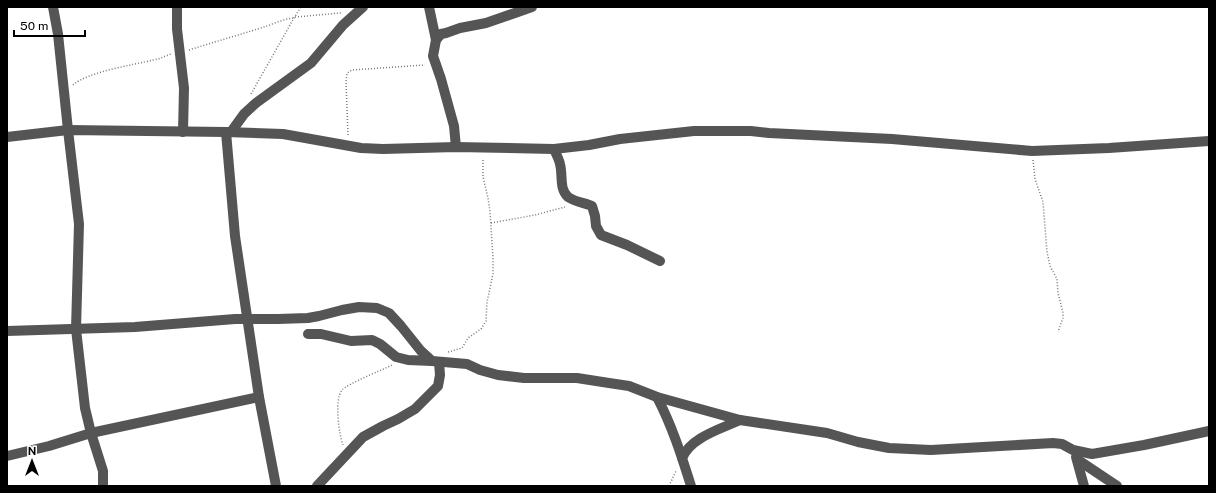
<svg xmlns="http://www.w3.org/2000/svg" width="1216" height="493" font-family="'Public Sans',sans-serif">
<rect width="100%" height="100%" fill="#fff"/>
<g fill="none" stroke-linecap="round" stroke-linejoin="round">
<g stroke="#777" stroke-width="1.5" stroke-dasharray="1 2" stroke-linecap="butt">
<path d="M295 17 341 13"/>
<path d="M189 50C214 42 239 35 264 27 273 24 283 19 294 18"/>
<path d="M73 85C87 72 133 65 153 60 160 59 165 56 171 54"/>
<path d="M251 94 294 18 301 7"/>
<path d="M348 135 346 82 347 73 352 70 425 65"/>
<path d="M1033 160 1035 179 1043 202 1047 252 1050 266 1057 279 1058 293 1063 313V318L1058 332"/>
<path d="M491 223 535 215 565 207"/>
<path d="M448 352 462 348 468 338 481 329 486 321 487 302 493 274V258L490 212 488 198 483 177V158"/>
<path d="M343 445C339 434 334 400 342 390 347 384 382 370 392 365"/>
<path d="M669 486 676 471"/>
</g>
<g stroke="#555" stroke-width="10">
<path d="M53 7 58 34 68 130 79 224 76 329 85 408 91 433 103 471V486"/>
<path d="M177 7V29L184 88 183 132"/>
<path d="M429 7 436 40"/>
<path d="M226 132 235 236 259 397 276 486"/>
<path d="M231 132 244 114 256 103 311 63 343 25 363 7"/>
<path d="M7 137 68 130 226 132 283 134 361 148 383 149 456 147 554 149 589 145 620 139 694 131H751L769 133 892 139 1032 151 1109 148 1209 141"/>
<path d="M456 147 454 126 441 79 433 56 436 40 441 34 446 33 460 28 486 23 532 7"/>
<path d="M554 149C556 154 559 159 560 164 563 175 559 189 568 197 575 202 585 203 592 206L595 216 596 226 601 235 627 245 660 261"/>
<path d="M7 331 135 327 235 319H278L308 318 319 316 342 310 359 307 377 308 389 313 401 326 421 351 432 361 467 364 480 370 498 375 524 378H577L609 383 629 386 657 397 740 420 827 433 858 442 889 448 931 450 1053 443 1062 444 1073 450 1092 454 1144 445 1209 431"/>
<path d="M308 334H321L351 341 372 340 380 344 396 357 408 360 432 361"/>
<path d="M657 397C672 426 681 454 691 486"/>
<path d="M7 456 49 446 91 433 259 397"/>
<path d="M1076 457 1084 486"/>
<path d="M682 458C691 437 721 429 740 420"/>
<path d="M1078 460 1117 486"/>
<path d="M317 486 363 437 383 426 398 419 415 409 438 386 440 375 439 362"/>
</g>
</g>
<rect width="1216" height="493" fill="none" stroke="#000000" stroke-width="16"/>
<g transform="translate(32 461)" stroke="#ffffff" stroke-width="3" paint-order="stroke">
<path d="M0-3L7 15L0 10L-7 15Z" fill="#000000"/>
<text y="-6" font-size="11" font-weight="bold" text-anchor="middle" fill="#000000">N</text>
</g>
<path d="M14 30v6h71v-6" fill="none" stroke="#000000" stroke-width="2"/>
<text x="20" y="30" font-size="12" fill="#000000" stroke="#ffffff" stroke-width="3" paint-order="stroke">50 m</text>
</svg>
